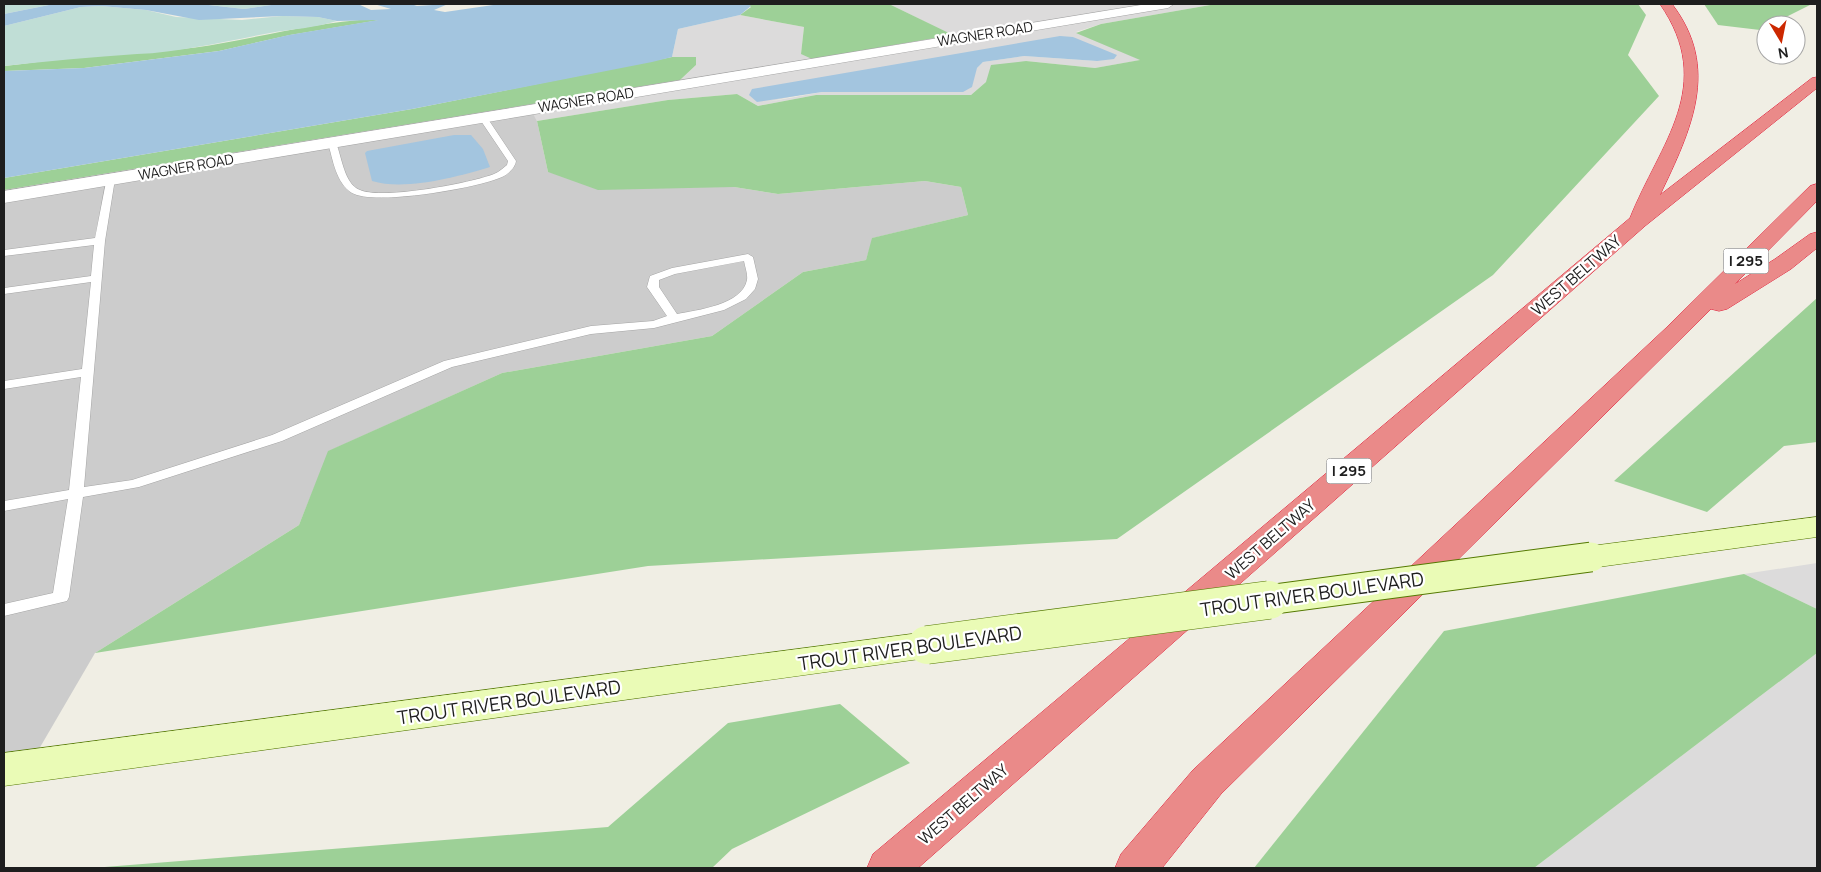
<svg xmlns="http://www.w3.org/2000/svg" width="1821" height="872" viewBox="0 0 1821 872" font-family="Manrope,sans-serif">
<rect width="100%" height="100%" fill="#f0eee4"/>
<!-- residential -->
<g fill="#dcdbdb" fill-rule="evenodd">
<path d="M889 4H1216L1101 24 1076 32 1141 60 1095 68 1026 61 986 82 971 95H816L758 106 737 94 668 100 537 121 531 112 4 201V190L680 80 696 65V57H672L678 29 740 15 804 27 801 54 952 35ZM1073 37 1097 61 1024 56 983 62 977 68 927 92H822L767 102Z"/>
<polygon points="1817,563 1817,609 1744,574"/>
<polygon points="1817,653 1817,868 1534,868"/>
</g>
<!-- religious -->
<polygon fill="#ccc" points="532,112 537,121 548,172 734,187 778,194 925,181 961,187 968,215 873,238 866,260 803,272 712,336 502,373 329,451 299,525 95,653 39,749 4,754 4,201"/>
<!-- forest -->
<g fill="#9dd097">
<polygon points="747,4 889,4 953,35 812,59 801,54 804,27 740,15 751,7"/>
<polygon points="1216,4 1638,4 1646,15 1628,55 1659,96 1493,275 1117,539 648,566 95,653 299,525 328,451 502,373 712,336 803,272 866,260 872,238 968,215 961,187 925,181 778,194 734,187 598,190 548,172 537,121 668,100 737,94 758,106 816,95 971,95 986,82 991,65 1026,61 1095,68 1140,60 1076,33 1101,24"/>
<polygon points="1704,4 1812,4 1760,30 1718,25"/>
<path d="M372 19 380 20 290 35 219 51 84 68 4 71V66C40 62 77 56 113 54 150 52 186 50 223 43 273 34 322 22 372 19Z"/>
<polygon points="672,57 696,57 696,65 680,80 4,190 4,178 412,109"/>
<polygon points="1817,298 1817,442 1784,446 1707,512 1614,481"/>
<polygon points="1744,574 1817,609 1817,653 1534,868 1254,868 1444,631"/>
<polygon points="840,704 910,763 732,849 712,868 92,868 608,827 728,723"/>
</g>
<!-- wetland -->
<g fill="#c0ded6">
<polygon points="4,4 54,4 4,14"/>
<polygon points="201,4 278,4 244,9"/>
<path d="M101 6 146 10 176 17 242 20 282 16 318 17 337 21C315 28 292 29 270 33 226 41 182 52 137 54 93 57 48 61 4 66V26L81 7Z"/>
</g>
<!-- water -->
<g fill="#a3c5df">
<polygon points="54,4 200,4 244,9 278,4 358,4 371,10 391,9 374,4 411,4 417,6 448,4 434,10 445,12 500,4 747,4 751,6 740,15 678,29 672,57 652,62 412,109 4,178 4,71 84,68 219,51 289,35 378,20 337,21 318,17 282,16 199,20 146,10 101,6 81,7 4,26 4,14"/>
<polygon points="1060,36 1073,37 1117,55 1114,59 1097,61 1024,56 983,62 977,68 972,87 963,92 822,92 757,102 749,95 752,89"/>
<path d="M454 135H471L483 149 490 167C457 177 405 191 372 181L365 153 367 151Z"/>
</g>
<g fill="none" stroke-linecap="round" stroke-linejoin="round">
<defs>
<g id="lane">
<path d="M480 116H486L516 161C515 168 508 174 502 177 478 188 374 206 352 193 336 183 333 160 328 143L332 140 336 143C342 157 344 184 360 190 382 200 471 183 494 174 499 172 503 168 507 165L508 161 479 118Z"/>
<path d="M107 177 115 179 105 241 84 487 132 480 272 435 444 361 591 326 653 321 667 316 647 287 650 276 672 268 748 254 753 257 758 279 755 289 746 299 724 310 654 328 591 334 452 367 282 441 139 487 83 497 69 597 67 601 4 616V604L53 593 68 499 4 511V501L69 490 81 377 4 389V381L82 369 91 282 4 294V288L91 276 94 245 4 256V250L95 238ZM744 261C745 267 748 274 747 280 742 305 697 310 677 314L659 287V280L675 274Z"/>
</g>
<polygon id="street" points="1147,4 1174,4 1168,8 4,203 4,191"/>
<g id="secondary">
<polygon points="1817,517 1817,537 1591,568 1580,565 1575,557 1580,549 1591,546"/>
<polygon points="927,632 939,636 944,645 939,654 927,658 4,786 4,753"/>
</g>
<g id="highway">
<path d="M1660 4H1672C1721 68 1691 130 1660 195L1812 78 1817 77V88L1645 226 918 868H867L873 854 1630 218C1660 143 1717 86 1660 4Z"/>
<polygon points="1817,184 1817,201 1735,284 1775,259 1810,234 1817,232 1817,248 1791,269 1727,309 1719,311 1711,309 1221,794 1162,868 1115,868 1121,854 1193,770 1666,328 1810,186"/>
</g>
</defs>
<!-- lane casing -->
<use href="#lane" stroke="#a5a5a5" stroke-width="1"/>
<!-- street casing -->
<use href="#street" stroke="#a5a5a5" stroke-width="1"/>
<!-- secondary casing -->
<use href="#secondary" stroke="#547901" stroke-width="1"/>
<!-- highway casing -->
<use href="#highway" stroke="#e01e3a" stroke-width="1"/>
<!-- lane -->
<use href="#lane" fill="#fff" fill-rule="evenodd"/>
<!-- street -->
<use href="#street" fill="#fff" fill-rule="evenodd"/>
<!-- secondary -->
<use href="#secondary" fill="#eafbb6" fill-rule="evenodd"/>
<!-- highway -->
<use href="#highway" fill="#ea8a89" fill-rule="evenodd"/>
<defs>
<polyline id="secondary-bridge-far1" points="1260,601 1591,557"/>
<polyline id="secondary-bridge" points="927,645 1269,600"/>
</defs>
<!-- secondary-bridge-far1 casing -->
<use href="#secondary-bridge-far1" stroke="#547901" stroke-width="31" stroke-linecap="butt"/>
<!-- secondary-bridge casing -->
<use href="#secondary-bridge" stroke="#547901" stroke-width="39" stroke-linecap="butt"/>
<!-- secondary-bridge-far1 -->
<use href="#secondary-bridge-far1" stroke="#eafbb6" stroke-width="29"/>
<!-- secondary-bridge -->
<use href="#secondary-bridge" stroke="#eafbb6" stroke-width="38"/>
</g>
<g text-anchor="middle" stroke-width="4.5" stroke-linejoin="round" paint-order="stroke">
<!-- far-street labels -->
<g font-size="14" fill="#1e1e1e" stroke="#fff">
<text transform="translate(985 34) rotate(-9)" y="5">WAGNER ROAD</text>
<text transform="translate(586 100) rotate(-9)" y="5">WAGNER ROAD</text>
<text transform="translate(186 167) rotate(-10)" y="5">WAGNER ROAD</text>
</g>
<!-- shield labels -->
<g fill="#fff" stroke="#626262" stroke-width="1">
<rect x="1723.5" y="248.5" width="45" height="25" rx="4"/>
<rect x="1326.5" y="458.5" width="45" height="25" rx="4"/>
</g>
<g font-size="15" font-weight="bold" fill="#1e1e1e">
<text x="1746" y="266">I 295</text>
<text x="1349" y="476">I 295</text>
</g>
<!-- street labels -->
<g font-size="16" fill="#1e1e1e" stroke="#fff">
<text transform="translate(1576 275) rotate(-41)" y="6">WEST BELTWAY</text>
<text transform="translate(1270 539) rotate(-41)" y="6">WEST BELTWAY</text>
<text transform="translate(963 804) rotate(-41)" y="6">WEST BELTWAY</text>
</g>
<!-- near-street labels -->
<g font-size="19" fill="#1e1e1e" stroke="#fff">
<text transform="translate(1312 594) rotate(-8)" y="7">TROUT RIVER BOULEVARD</text>
<text transform="translate(910 648) rotate(-8)" y="7">TROUT RIVER BOULEVARD</text>
<text transform="translate(509 702) rotate(-8)" y="7">TROUT RIVER BOULEVARD</text>
</g>
</g>
<!-- border -->
<rect width="1821" height="872" fill="none" stroke="#1e1e1e" stroke-width="10"/>
<!-- north arrow -->
<g transform="translate(1781 40) rotate(170)"><circle r="24" fill="#ffffff" stroke="#a5a5a5"/>
<path d="M0-4L9 19L0 12L-9 19Z" fill="#cc2800"/>
<text y="-8" font-size="14" font-weight="bold" text-anchor="middle" fill="#1e1e1e">N</text>
</g>
</svg>
